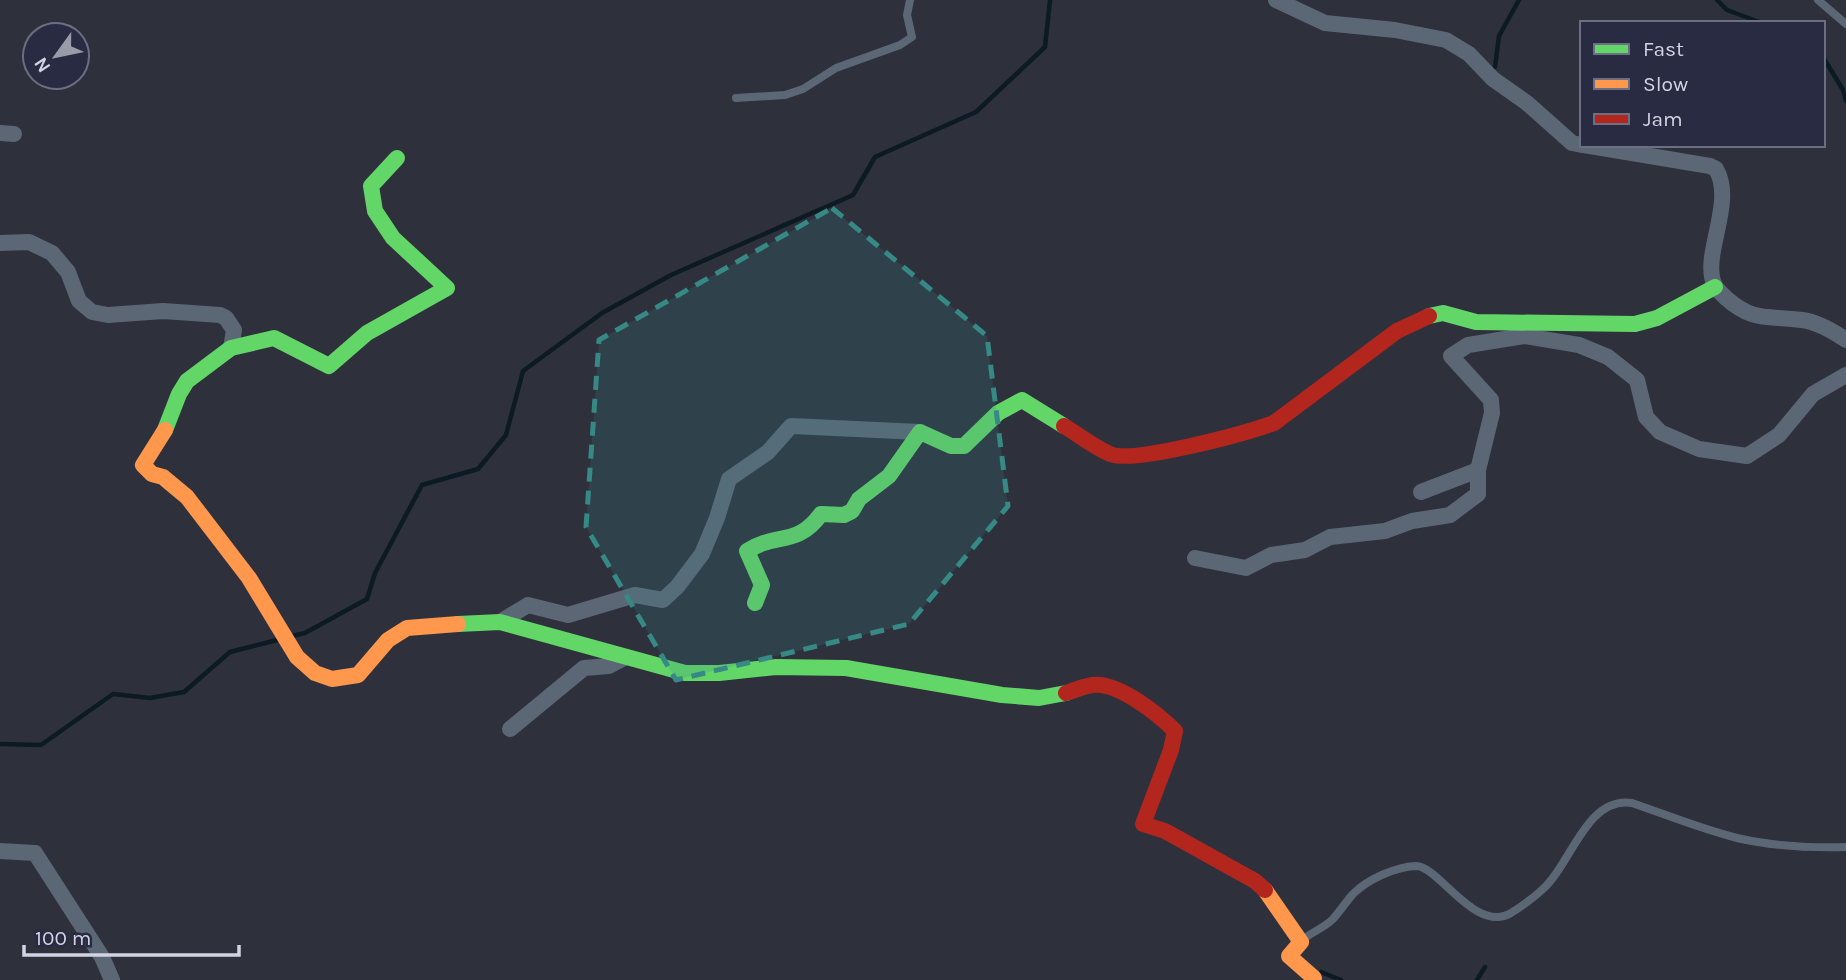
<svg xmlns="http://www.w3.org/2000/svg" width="1846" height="980" viewBox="0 0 1846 980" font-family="Karla,sans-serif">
<rect width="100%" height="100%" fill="#2e303c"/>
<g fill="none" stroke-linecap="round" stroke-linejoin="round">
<!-- stream -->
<g stroke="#0c1b23" stroke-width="4.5">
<polyline points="1717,0 1727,10 1762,23"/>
<polyline points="1823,57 1843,90 1846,101"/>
<polyline points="1495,67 1499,36 1519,0"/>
<polyline points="292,636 305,633 367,599 375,573 422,485 478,469 506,435 523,371 602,313 671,275 853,195 875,157 976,112 1045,47 1050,0"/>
<polyline points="0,744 41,745 113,694 150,698 184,692 230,652 277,640"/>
<polyline points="1321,972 1341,980"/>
<polyline points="1477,980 1485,967"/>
</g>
<!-- lane -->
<g stroke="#5c6776" stroke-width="8">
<polyline points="1818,0 1846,24"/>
<polyline points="736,98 785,95 803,89 836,68 900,45 912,37 907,15 910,0"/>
<path d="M1302 940C1312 932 1324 928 1333 919 1340 911 1346 902 1353 894 1368 879 1395 867 1416 866 1439 866 1475 934 1511 913 1522 906 1536 896 1545 887 1571 863 1587 796 1632 803 1667 815 1701 829 1737 838 1772 846 1809 848 1846 847"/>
</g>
<!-- street -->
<g stroke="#5c6776" stroke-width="16">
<polyline points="1276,0 1325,23 1395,30 1446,40 1469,54 1493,79 1527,103 1572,143 1582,145"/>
<polyline points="0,133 14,134"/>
<path d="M1584 145 1710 166 1716 169C1736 203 1700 257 1715 286 1717 290 1723 295 1726 298 1754 323 1768 315 1802 320 1817 322 1833 331 1846 340"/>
<polyline points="0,243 29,242 52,253 68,272 79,301 92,312 108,315 163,311 220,315 226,318 234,330 231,348"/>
<polyline points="1421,492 1478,470"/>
<polyline points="1195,558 1246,568 1271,555 1305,550 1330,537 1385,531 1412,521 1450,515 1478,494 1478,470 1492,413 1491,400 1451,356 1468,345 1524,336 1579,345 1608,357 1637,380 1646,417 1660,432 1699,449 1747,456 1779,435 1813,394 1846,375"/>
<polyline points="500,622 528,605 568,615 635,595 663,600 677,587 702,554 717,518 729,479 768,452 791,426 920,432"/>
<polyline points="510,729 584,668 609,666 626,657"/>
<polyline points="0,851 35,853 102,957 112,980"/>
</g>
<!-- fast -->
<g stroke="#63d668" stroke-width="16">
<polyline points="1429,316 1443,313 1476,322 1635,324 1657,318 1715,287"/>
<polyline points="165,430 179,394 187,381 231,348 274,338 329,366 367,333 447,288 393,238 375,211 371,186 397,158"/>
<path d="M755 603 762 585 747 551C777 532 797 547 821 514L844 515 852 511 859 499 889 476 920 432 951 446H964L998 413 1022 400 1064 426"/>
<polyline points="458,624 500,622 685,673 719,673 776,667 846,668 1002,695 1039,698 1066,693"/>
</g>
<!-- slow -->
<g stroke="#ff974d" stroke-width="16">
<polyline points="165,430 143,465 152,474 163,477 187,497 249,578 297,657 315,673 332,679 358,675 388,640 407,628 458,624"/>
<polyline points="1265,890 1301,942 1289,956 1314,978"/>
</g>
<!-- jam -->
<g stroke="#b3261e" stroke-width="16">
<path d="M1064 426C1079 435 1094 447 1110 454 1134 464 1246 433 1274 423L1397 331 1429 316"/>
<path d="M1066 693C1075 690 1084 686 1093 685 1118 682 1158 714 1175 731L1171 750 1143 824 1165 831 1255 881 1265 890"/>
</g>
</g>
<!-- marked area -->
<path fill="#368985" fill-opacity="0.2" stroke="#368985" stroke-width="5" stroke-dasharray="14 9" stroke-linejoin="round" d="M832 208 987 336 1008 506 909 624 676 680 586 527 599 340Z"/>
<!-- legend -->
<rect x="1580" y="21" width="245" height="126" fill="#282b42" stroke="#6c6f82" stroke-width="2"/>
<rect x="1594" y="44" width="35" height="10" fill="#63d668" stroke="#6c6f82" stroke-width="2"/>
<text x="1643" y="56" font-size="21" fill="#d2d4e3">Fast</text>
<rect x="1594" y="79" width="35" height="10" fill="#ff974d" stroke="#6c6f82" stroke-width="2"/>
<text x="1643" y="91" font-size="21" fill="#d2d4e3">Slow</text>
<rect x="1594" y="114" width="35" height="10" fill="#b3261e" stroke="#6c6f82" stroke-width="2"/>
<text x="1643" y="126" font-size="21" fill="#d2d4e3">Jam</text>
<!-- north arrow -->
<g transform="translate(56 56) rotate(237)"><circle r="33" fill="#282b42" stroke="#6c6f82" stroke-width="2"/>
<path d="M0-5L12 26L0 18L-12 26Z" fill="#999ba9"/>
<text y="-10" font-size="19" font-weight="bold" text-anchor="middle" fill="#d2d4e3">N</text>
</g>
<!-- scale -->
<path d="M24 945v10h215v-10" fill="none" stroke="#d2d4e3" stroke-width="3.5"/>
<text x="35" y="945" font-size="21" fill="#d2d4e3" stroke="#282b42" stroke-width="5" paint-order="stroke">100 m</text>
</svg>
